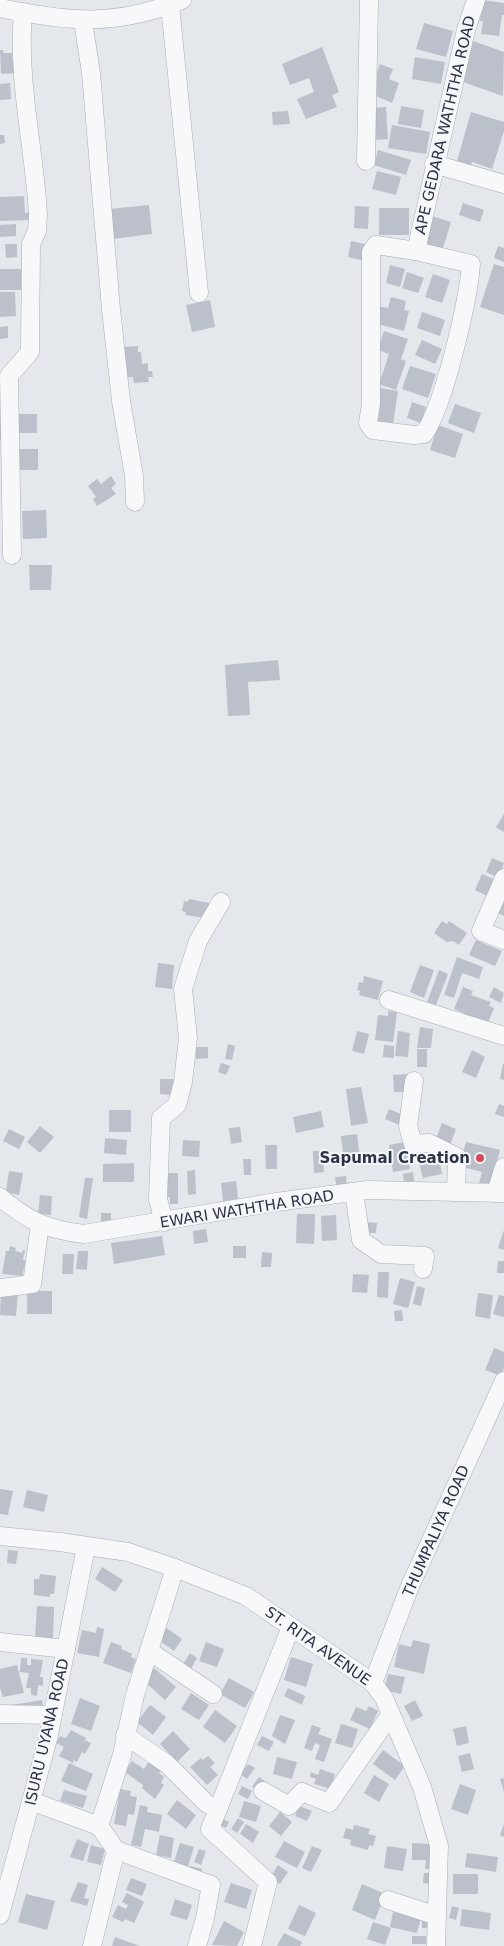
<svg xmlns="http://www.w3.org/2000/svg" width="504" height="1946" viewBox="0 0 504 1946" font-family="'DejaVu Sans',sans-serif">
<rect width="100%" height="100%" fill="#e4e7ec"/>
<!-- building -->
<g fill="#bbc0ca">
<polygon points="481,0 504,3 504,15 502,15 499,36 481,34 483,21 480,21 481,13 479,12"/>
<polygon points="424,23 453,31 446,57 416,49"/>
<polygon points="473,41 504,52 503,96 460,81"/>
<polygon points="322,47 339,92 332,95 337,107 306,119 297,99 314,92 309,78 290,85 282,64"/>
<polygon points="0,50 3,50 3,53 12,53 13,63 17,63 17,73 1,74"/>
<polygon points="415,57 445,62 441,84 412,79"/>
<polygon points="380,64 393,69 389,79 399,83 392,103 369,93"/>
<polygon points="10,83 11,99 0,100 0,84"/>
<polygon points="401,106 424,110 421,128 398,124"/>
<polygon points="386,107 388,139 375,140 373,108"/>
<polygon points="288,111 290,124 273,125 272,112"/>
<polygon points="471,112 504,122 504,131 492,169 472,162 471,165 457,161"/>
<polygon points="392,125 430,132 426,154 388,148"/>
<polygon points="0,135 4,135 5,143 0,144"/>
<polygon points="378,150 411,160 406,175 374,165"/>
<polygon points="377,171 401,177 396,195 372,189"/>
<polygon points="24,196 25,213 32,212 32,220 0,221 0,197"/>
<polygon points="463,203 484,210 480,222 459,215"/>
<polygon points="149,205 152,234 112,239 109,209"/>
<polygon points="355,206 369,207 368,229 354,228"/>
<rect x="379" y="208" width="30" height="27"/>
<polygon points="428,215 451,222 442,251 421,244"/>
<polygon points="16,224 16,236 0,237 0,225"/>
<polygon points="351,241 369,245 365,261 348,257"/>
<polygon points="5,244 17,244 17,257 6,258"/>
<polygon points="498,246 504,248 504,262 494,258"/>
<polygon points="494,264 504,267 504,315 480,307"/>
<polygon points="390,265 405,269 400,287 386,283"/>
<rect x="0" y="269" width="21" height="21"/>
<polygon points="407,272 424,278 418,293 402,288"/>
<polygon points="433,274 450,280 442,303 425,297"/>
<polygon points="0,292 15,292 16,316 0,317"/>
<polygon points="391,297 406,301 404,310 409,311 404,331 378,324 377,306 388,308"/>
<polygon points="210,300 215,327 192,332 186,305"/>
<polygon points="422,312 445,320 440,336 417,328"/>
<polygon points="8,326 8,338 0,339 0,327"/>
<polygon points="384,331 408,339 401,359 406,361 396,390 379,384 389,354 378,350"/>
<polygon points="422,340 442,349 435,364 415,355"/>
<polygon points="138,346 138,352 141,352 142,364 148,363 148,371 152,371 153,377 148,377 149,382 134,383 133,377 121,378 120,353 125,353 125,347"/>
<polygon points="410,366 436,374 428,398 402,389"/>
<polygon points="380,388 398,391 393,424 374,421"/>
<polygon points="412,402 426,407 421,423 407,418"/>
<polygon points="455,404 481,413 474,433 448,423"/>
<polygon points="0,405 7,438 0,440"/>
<rect x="16" y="414" width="21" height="19"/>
<polygon points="438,425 463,434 455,458 430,450"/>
<rect x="19" y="449" width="19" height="21"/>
<polygon points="111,476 116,484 111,488 116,494 97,506 93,499 96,497 88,486 97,479 101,484"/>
<polygon points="46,510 47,538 23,539 22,511"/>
<polygon points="29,565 52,565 51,590 30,590"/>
<polygon points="278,660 280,680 248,682 250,715 228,716 225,665"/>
<polygon points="504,814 504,832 496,827"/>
<polygon points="492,858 504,863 499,878 486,872"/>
<polygon points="482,874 498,881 491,898 475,890"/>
<polygon points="189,899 209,903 206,918 185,915 186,912 182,911 184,901 188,902"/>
<polygon points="502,903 504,904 504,916 498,913"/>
<polygon points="442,921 447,924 449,921 467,933 459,945 453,941 447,942 434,933"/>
<polygon points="476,940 502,951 495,966 469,955"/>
<polygon points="457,957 483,967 479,979 462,973 454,998 444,995"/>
<polygon points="158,963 174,965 172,989 155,987"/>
<polygon points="420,965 434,970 424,998 410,992"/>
<polygon points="439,970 448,974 436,1005 427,1002"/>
<polygon points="364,976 383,981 378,1000 359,995 360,991 357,990 359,982 363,983"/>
<polygon points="463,987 473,991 471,995 491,1002 489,1006 494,1008 486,1028 462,1018 464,1013 454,1009"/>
<polygon points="494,987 504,993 501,1003 489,997"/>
<polygon points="388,1011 397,1012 393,1042 375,1040 378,1015 388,1016"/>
<polygon points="420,1027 433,1029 431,1048 417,1048"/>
<polygon points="357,1031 369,1034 364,1054 352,1051"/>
<polygon points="398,1031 410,1033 408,1057 395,1056"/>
<polygon points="228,1044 235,1046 232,1060 225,1059"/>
<polygon points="384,1045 394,1046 394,1058 383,1057"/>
<polygon points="196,1047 208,1047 208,1058 196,1059"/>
<rect x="417" y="1049" width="10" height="18"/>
<polygon points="472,1050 485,1057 476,1078 462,1072"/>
<polygon points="221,1063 230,1066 226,1075 218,1072"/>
<polygon points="503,1064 504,1064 504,1080 500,1079"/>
<polygon points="409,1074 410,1092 394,1092 393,1075"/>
<polygon points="160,1079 175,1079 175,1095 160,1094"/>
<polygon points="361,1087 368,1123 351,1126 346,1089"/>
<polygon points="499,1104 504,1106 504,1117 495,1114"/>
<polygon points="389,1109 406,1116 402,1126 385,1119"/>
<rect x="109" y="1110" width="22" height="22"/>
<polygon points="321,1111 324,1127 296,1133 293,1117"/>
<polygon points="442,1123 456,1129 448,1150 434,1144"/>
<polygon points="40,1126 54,1137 40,1153 27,1142"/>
<polygon points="240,1127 242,1142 231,1144 229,1128"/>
<polygon points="9,1129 25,1137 19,1149 3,1141"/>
<polygon points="357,1134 360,1159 344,1161 341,1136"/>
<polygon points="105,1138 127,1140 126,1155 104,1153"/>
<polygon points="183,1140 200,1141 199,1157 182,1156"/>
<polygon points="405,1142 410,1169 393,1172 389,1145"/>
<polygon points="466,1142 500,1150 490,1186 479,1183 482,1172 459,1166"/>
<polygon points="265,1145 277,1145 277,1169 266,1169"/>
<polygon points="313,1151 323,1151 324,1172 314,1173"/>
<polygon points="439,1157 442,1174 423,1178 419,1162"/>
<polygon points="243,1159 251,1159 251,1175 244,1175"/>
<polygon points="134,1163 134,1182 103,1182 103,1164"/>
<polygon points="195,1170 196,1194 188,1195 187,1171"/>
<polygon points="9,1171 23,1173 19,1195 6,1192"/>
<polygon points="413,1172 414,1181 404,1182 403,1174"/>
<polygon points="162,1173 178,1173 178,1204 170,1204 170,1197 162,1196"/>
<polygon points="346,1176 347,1188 337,1189 335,1177"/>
<polygon points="85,1178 93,1178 87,1219 79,1217"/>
<polygon points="236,1181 238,1199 223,1201 221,1183"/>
<polygon points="40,1195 52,1196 51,1215 38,1214"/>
<rect x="101" y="1213" width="10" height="12"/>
<polygon points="297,1214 315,1214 314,1244 296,1243"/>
<polygon points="336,1215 337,1240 322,1241 321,1216"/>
<polygon points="365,1222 377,1223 376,1233 365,1233"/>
<polygon points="206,1229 208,1242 194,1244 193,1231"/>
<polygon points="504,1230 504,1250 498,1248"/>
<polygon points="162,1236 165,1255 114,1264 111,1243"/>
<polygon points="10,1246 16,1248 15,1251 22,1253 23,1250 25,1250 23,1260 26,1261 22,1276 2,1274 6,1251 9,1251"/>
<rect x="233" y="1246" width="13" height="12"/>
<polygon points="78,1251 88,1251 87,1270 76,1269"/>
<polygon points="262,1252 272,1253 271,1267 261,1267"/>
<polygon points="63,1254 74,1254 73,1274 62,1274"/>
<polygon points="498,1261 504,1261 504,1273 497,1273"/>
<polygon points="378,1272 389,1272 388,1298 377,1297"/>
<polygon points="353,1274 369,1275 367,1293 352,1292"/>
<polygon points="400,1278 415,1282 408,1308 393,1304"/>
<polygon points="417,1286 425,1288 421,1306 413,1304"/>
<rect x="27" y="1291" width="25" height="23"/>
<polygon points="1,1292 18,1293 16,1316 0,1315"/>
<polygon points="478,1293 493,1295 490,1319 475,1316"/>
<polygon points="499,1295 504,1296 504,1317 493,1314"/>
<polygon points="402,1310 403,1321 395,1321 394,1311"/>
<polygon points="494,1348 504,1352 504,1368 501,1376 485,1370"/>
<polygon points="0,1489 13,1491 8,1515 0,1514"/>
<polygon points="27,1490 48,1495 44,1512 23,1507"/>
<polygon points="8,1550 18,1551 16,1564 7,1563"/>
<polygon points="102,1567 123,1580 115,1592 95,1579"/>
<polygon points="40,1574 56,1576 54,1594 50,1594 50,1597 34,1595 34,1579 39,1579"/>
<polygon points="37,1606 54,1607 53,1639 35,1639"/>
<polygon points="97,1627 104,1629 99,1657 77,1653 82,1630 96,1633"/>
<polygon points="165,1627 182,1639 174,1651 156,1638"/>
<polygon points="413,1640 430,1644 424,1674 394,1667 399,1644 411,1647"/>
<polygon points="111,1642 122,1646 121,1649 132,1654 131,1657 136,1659 131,1673 103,1663"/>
<polygon points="206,1642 224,1649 217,1667 199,1661"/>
<polygon points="190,1653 197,1658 191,1669 183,1664"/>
<polygon points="291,1657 313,1664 306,1687 284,1680"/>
<polygon points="21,1658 27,1658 27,1665 31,1665 31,1659 43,1660 40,1677 43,1677 43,1686 38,1685 37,1696 31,1695 31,1688 26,1688 29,1673 20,1672"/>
<polygon points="17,1665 24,1693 3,1697 0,1688 0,1669"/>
<polygon points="154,1668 176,1687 165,1700 144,1681"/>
<polygon points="388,1674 405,1677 401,1694 384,1690"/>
<polygon points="229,1678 254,1692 245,1708 220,1694"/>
<polygon points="288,1688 305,1696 302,1705 284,1696"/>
<polygon points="191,1693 209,1705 199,1720 181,1709"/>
<polygon points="80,1698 100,1706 91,1731 71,1724"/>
<polygon points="42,1700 44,1711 0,1707"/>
<polygon points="415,1700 423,1716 412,1721 404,1706"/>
<polygon points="150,1705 166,1717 153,1735 137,1722"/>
<polygon points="369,1706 378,1711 370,1729 350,1720 356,1707 366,1711"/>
<polygon points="215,1710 237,1726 225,1743 203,1727"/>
<polygon points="280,1715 295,1720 285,1744 272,1736"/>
<polygon points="341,1724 358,1729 352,1748 335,1743"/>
<polygon points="312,1725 321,1728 318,1734 332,1739 324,1762 315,1759 320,1745 315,1743 312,1751 304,1748"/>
<polygon points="466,1726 469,1743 457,1746 453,1729"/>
<polygon points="71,1730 86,1738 85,1740 91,1743 85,1754 82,1752 77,1762 74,1760 73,1763 59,1756 64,1747 56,1743 60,1736 66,1738"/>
<polygon points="173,1731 190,1749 177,1762 160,1744"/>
<polygon points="262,1736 274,1742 269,1751 257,1745"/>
<polygon points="383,1750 405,1766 395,1780 373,1764"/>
<polygon points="470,1753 474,1769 462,1772 458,1756"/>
<polygon points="208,1756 215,1763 210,1767 218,1775 207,1785 190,1767 201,1758 203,1760"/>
<polygon points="277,1757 297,1762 292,1779 273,1774"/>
<polygon points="150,1760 162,1769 159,1773 164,1777 161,1783 164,1785 155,1799 142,1788 143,1785 125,1772 132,1761 144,1769"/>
<polygon points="69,1763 93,1774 86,1791 61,1781"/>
<polygon points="248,1764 255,1768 247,1779 240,1774"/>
<polygon points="320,1769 335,1774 331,1789 314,1784 316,1779 310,1777 311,1772 318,1775"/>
<polygon points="374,1775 389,1784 379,1802 364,1793"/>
<polygon points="259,1777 265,1781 258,1791 252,1787"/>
<polygon points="504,1778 504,1792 500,1779"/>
<polygon points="460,1784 476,1790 468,1815 451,1809"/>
<polygon points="242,1786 252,1791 248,1799 238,1794"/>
<polygon points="120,1789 131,1791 130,1796 137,1797 134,1815 128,1814 126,1826 114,1824"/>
<polygon points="64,1790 87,1796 83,1808 60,1801"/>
<polygon points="177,1800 196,1815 186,1829 167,1814"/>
<polygon points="244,1801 261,1806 256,1822 239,1817"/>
<polygon points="140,1805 148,1807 147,1812 162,1815 159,1832 145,1829 141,1847 131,1845"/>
<polygon points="299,1806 312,1811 307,1821 295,1816"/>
<polygon points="280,1812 292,1822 281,1836 269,1826"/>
<polygon points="238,1818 244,1822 237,1833 231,1829"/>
<polygon points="223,1819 229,1822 226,1828 220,1825"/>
<polygon points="246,1824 259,1832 253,1843 240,1834"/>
<polygon points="504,1824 504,1837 500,1835"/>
<polygon points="354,1825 370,1829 368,1834 376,1836 373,1846 369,1845 368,1850 350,1845 351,1840 343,1838 346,1828 353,1830"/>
<polygon points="160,1835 174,1838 171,1858 156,1855"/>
<polygon points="77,1839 89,1844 83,1861 70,1857"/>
<polygon points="284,1841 305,1852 297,1868 275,1857"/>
<polygon points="180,1843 194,1847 188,1866 174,1862"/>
<polygon points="412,1843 430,1844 435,1869 425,1869 426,1860 412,1860"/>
<polygon points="91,1845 105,1849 101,1865 87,1862"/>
<polygon points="312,1846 322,1850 311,1872 302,1868"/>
<polygon points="387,1846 407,1849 403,1871 384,1868"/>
<polygon points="199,1849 206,1851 201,1865 194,1862"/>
<polygon points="467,1853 498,1857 496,1872 465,1867"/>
<polygon points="278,1865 288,1872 280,1884 270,1878"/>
<polygon points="190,1866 202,1869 201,1876 188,1873"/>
<polygon points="424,1873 433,1873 432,1884 423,1883"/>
<rect x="453" y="1874" width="25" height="20"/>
<polygon points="131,1878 147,1884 142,1896 126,1890"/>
<polygon points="78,1882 88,1885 84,1898 89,1899 87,1906 70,1901"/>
<polygon points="231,1883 252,1890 246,1909 224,1902"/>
<polygon points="362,1884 385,1894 375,1920 352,1910"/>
<polygon points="127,1893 144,1902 134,1923 125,1919 123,1922 112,1917 118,1905 126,1909 128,1905 122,1902"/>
<polygon points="26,1894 55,1901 47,1930 18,1922"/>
<polygon points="175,1899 192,1905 187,1920 170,1915"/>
<polygon points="299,1905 316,1913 305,1936 288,1929"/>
<polygon points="452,1906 459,1908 456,1920 449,1918"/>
<polygon points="462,1909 491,1913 489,1930 460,1926"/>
<polygon points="393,1912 421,1917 417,1933 390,1927"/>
<polygon points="422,1918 429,1918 428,1928 422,1928"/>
<polygon points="224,1921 244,1932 237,1946 212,1945"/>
<polygon points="373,1922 391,1928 385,1945 367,1939"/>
<polygon points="284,1933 302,1942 300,1946 277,1946"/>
<rect x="412" y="1936" width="14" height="8"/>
<polygon points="115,1937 140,1946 112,1946"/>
</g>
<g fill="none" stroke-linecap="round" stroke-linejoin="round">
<defs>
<g id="minor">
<polyline points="170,5 199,293"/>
<path d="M0 8C69 22 116 27 182 0"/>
<polyline points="83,21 91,73 111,309 121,401 134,476 135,502"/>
<polyline points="366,161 369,0"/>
<polyline points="434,164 504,184"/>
<path d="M376 245 416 251 471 264C468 302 444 405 424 434L414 435 373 430 368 423 371 404V252Z"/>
<polyline points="416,251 466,30 476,0"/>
<path d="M12 555 9 376 30 352 31 244 37 231 38 214C34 146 17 80 23 12"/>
<polyline points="504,878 481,931 504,940"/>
<polyline points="389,1000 504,1036"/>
<polyline points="414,1081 408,1126 413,1144 429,1143 457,1157 456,1192"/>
<polyline points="354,1192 361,1240 381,1254 425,1256 423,1269"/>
<polyline points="496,1193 504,1167"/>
<path d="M0 1197C28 1221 48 1230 84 1234L276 1202 368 1190 504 1193"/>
<polyline points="164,1222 158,1199 161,1118 177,1105 183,1082 188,1038 183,989 198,941 221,902"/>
<polyline points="0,1288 32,1284 40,1224"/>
<polyline points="0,1536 60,1542 128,1552 175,1568 246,1596 373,1683 384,1698 422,1787 439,1846 436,1946"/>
<polyline points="0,1642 66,1649"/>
<polyline points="149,1651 213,1694"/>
<polyline points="373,1683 410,1586 504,1381"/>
<polyline points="0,1714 53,1715"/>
<polyline points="125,1735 167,1764 207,1804"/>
<polyline points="263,1791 289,1806 302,1792 329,1803 391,1714"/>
<polyline points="31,1801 99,1826"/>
<polyline points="116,1850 211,1885 205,1918 197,1946"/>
<polyline points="388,1900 437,1916"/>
<polyline points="0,1915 48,1739 86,1547"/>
<polyline points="92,1946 116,1850 99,1826 122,1755 135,1695 175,1568"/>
<polyline points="252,1946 268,1882 210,1829 291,1627"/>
</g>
</defs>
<!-- minor casing -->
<use href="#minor" stroke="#a9aeb7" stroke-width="19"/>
<!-- minor -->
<use href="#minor" stroke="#f7f8fa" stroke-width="18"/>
</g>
<!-- markers -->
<circle fill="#d1495b" stroke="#f4f6f9" stroke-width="2" cx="480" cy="1158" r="5"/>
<g text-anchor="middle" stroke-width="4" stroke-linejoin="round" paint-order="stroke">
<!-- street labels -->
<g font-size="15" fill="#2b3445" stroke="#f4f6f9">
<text transform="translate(445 125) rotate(-77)" y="5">APE GEDARA WATHTHA ROAD</text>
<text transform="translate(247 1209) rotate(-9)" y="5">EWARI WATHTHA ROAD</text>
<text transform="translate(436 1531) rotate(-66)" y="5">THUMPALIYA ROAD</text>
<text transform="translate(318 1646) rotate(35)" y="5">ST. RITA AVENUE</text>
<text transform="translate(47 1732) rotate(-77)" y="5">ISURU UYANA ROAD</text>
</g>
<!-- poi labels -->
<g font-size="15" font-weight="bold" fill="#2b3445" stroke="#f4f6f9" text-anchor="end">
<text x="470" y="1163">Sapumal Creation</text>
</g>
</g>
</svg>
